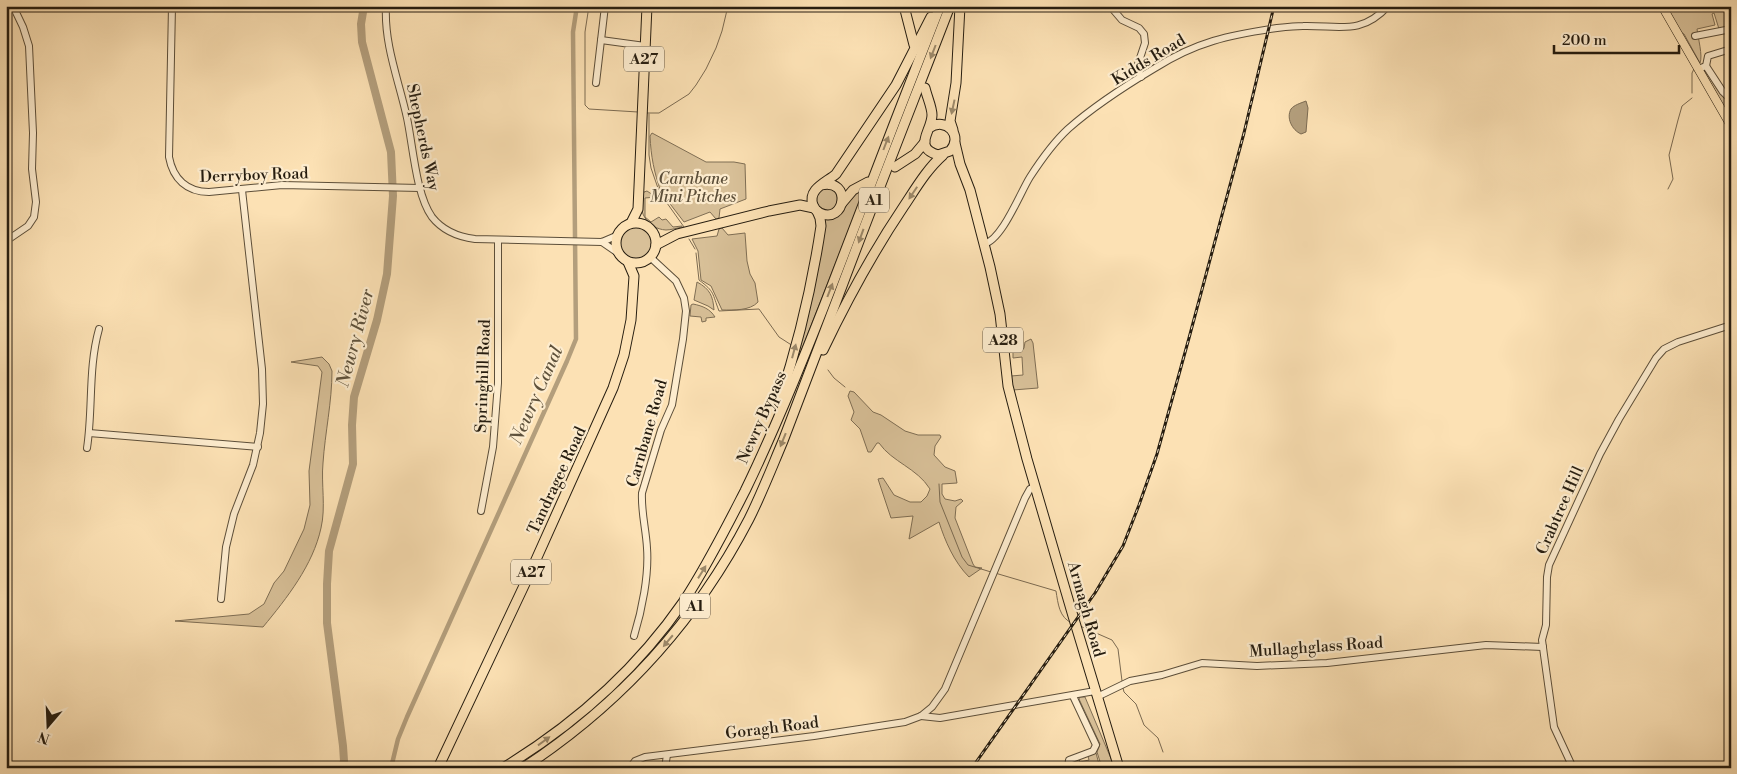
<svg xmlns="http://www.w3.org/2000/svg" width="1737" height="774" viewBox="0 0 1737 774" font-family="'Libre Bodoni',serif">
<rect width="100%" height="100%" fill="#fce1b4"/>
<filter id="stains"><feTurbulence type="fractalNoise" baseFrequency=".004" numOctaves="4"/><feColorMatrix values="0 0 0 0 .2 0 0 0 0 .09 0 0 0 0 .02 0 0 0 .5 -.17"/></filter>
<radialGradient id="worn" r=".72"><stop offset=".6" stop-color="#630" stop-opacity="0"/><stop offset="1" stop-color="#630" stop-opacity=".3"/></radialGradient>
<!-- green -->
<g fill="#d8c098" stroke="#7f6e54">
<path d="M1665 6H1731V27L1719 29 1714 13 1712 14 1715 25 1697 29C1698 38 1703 56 1700 63L1684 34 1680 32Z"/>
<polygon points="1703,69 1706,70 1731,103 1731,120"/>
<path d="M652 133 706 162H734L745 164 746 199 720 209 719 218 716 219 710 212 684 222 664 196 660 195 661 192C654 172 651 157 650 136Z"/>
<path d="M823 186 835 190C839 199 838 204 831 211L819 210 814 194Z"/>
<path d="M865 188 787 387 825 219C842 218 841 213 849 201 852 196 860 192 865 188Z"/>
<path d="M647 191 656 197 645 198V217L651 222 659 217 662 220 666 219 673 227 682 226V227C677 228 671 230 666 230 647 229 635 209 644 192Z"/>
<circle cx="636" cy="243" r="16"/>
<path d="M722 228 728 235 745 233 747 261 750 274 755 283 758 302C750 311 733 310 722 310L711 286 701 280 698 251 692 239 717 236 719 229Z"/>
<path d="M697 282C710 289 713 296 714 310L708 306 694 300Z"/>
<path d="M693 304C703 306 710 309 715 317L706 318V321L702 322 701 317 690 316 691 305Z"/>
<polygon points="1031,339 1033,343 1038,388 1013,390 1011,376 1023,375 1022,357 1013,358 1013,352 1021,352 1024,348 1025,342"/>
<path d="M322 357 329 364 332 371C332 402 325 433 323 463 321 484 326 507 321 528 313 565 287 598 263 627L175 621 249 614 264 604 274 583 284 571 304 529 310 505 309 471 322 372 318 366 291 362Z"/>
<path d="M850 391 854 392 873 412 881 415 905 431 918 435H940L941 437 935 446 934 455 945 467 955 471 957 483 942 484V494L945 499 955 501 961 499 963 501 956 507 955 518 973 564 975 567 982 568 969 577C954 562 945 541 939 522L909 539 913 516 891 518 878 479 883 478 894 495 910 502H921L927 496 930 489C917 468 892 462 879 443H877L871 452H868L860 429 851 420 854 412 848 396Z"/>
<polygon points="1080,697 1085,697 1115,768 1102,768 1097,752 1100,744 1079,699"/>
<polygon points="1096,753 1100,768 1071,768 1072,762 1079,759 1080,762 1089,760 1088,756"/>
</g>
<!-- water -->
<path fill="#b39e7c" stroke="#7b6a51" d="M1306 101 1308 108 1306 132 1301 134C1292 130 1286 118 1291 109 1294 105 1301 103 1306 101Z"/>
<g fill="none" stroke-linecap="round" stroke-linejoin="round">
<!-- stream -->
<g stroke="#7b6a51" stroke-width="1">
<polyline points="589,6 585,32 585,105 589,109 638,112"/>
<polyline points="1692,93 1692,73 1694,69"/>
<polyline points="647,113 659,113 689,94 696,85 706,69 716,48 722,31 728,6"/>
<polyline points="649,114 649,155 651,168 660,194"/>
<polyline points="1668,189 1673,179 1669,155 1678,120 1682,106 1692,98"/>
<polyline points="662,196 684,227"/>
<polyline points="689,239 695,249"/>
<path d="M696 253 699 280C715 292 712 293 719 311L759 309 779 337 793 346"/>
<polyline points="828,370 834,378 845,387"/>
<polyline points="939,484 940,502 962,557 968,565 991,572"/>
<path d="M995 573 1056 591C1058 603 1059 618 1072 623"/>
<polyline points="1080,626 1112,640 1118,649 1122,681"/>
<polyline points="1123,688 1124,692 1136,704 1144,725 1158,738 1163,752"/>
</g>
<!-- canal -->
<polyline stroke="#b39e7c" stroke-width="4.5" points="391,768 398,739 407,717 567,361 576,339 573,32 577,6"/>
<!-- river -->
<polyline stroke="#b39e7c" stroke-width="8" points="342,768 344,761 343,746 327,623 327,584 329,551 353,464 352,425 354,397 377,320 387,274 393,196 391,152 362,42 361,24 364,6"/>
<defs>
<g id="minor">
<path d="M172 6 169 157C173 179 187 192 209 192L282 185 420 188"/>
<path d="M386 6C384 45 399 81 407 118 413 146 416 195 432 217 443 231 459 237 475 239L602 242 616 236"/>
<polyline points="1110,6 1122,20 1139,28 1144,34 1145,43 1137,67 1141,77"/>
<polyline points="1695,36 1731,29"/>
<polyline points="601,40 645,46"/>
<polyline points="1706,66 1708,56 1731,49"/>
<polyline points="1698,69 1706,66 1723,92 1731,100"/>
<polyline points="596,83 605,6"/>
<polyline points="6,241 28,226 34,217 36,202 32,169 33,133 29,46 23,27 13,6"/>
<polyline points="602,242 618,253"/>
<path d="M984 244C1002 240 1020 193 1030 177 1041 160 1054 142 1068 129 1094 106 1125 86 1155 68 1196 42 1229 35 1277 28 1286 27 1295 26 1303 26 1338 25 1361 36 1388 6"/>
<polyline points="89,433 258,447"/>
<path d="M87 448C93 409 88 368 99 329"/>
<polyline points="481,511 493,447 498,383 498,240"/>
<polyline points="221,599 226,547 234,514 253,465 260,433 263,404 262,369 242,190"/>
<path d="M634 636C642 610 649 575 647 548 646 529 641 512 642 493L661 430 672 405 683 339 686 311 684 298 676 281 650 257"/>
<polyline points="1097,697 1130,681 1162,675 1202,663 1257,666 1327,663 1486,645 1543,647"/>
<polyline points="921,716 940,718 1095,691"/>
<polyline points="630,768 635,761 645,757 814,736 905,722 921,716 932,707 945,689 1025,498 1030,489 1035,486"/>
<polyline points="665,768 667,755"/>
<polyline points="1068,768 1069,760 1093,751 1096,745 1073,696"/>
<polyline points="1573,768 1554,727 1544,655 1542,640 1546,625 1547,577 1549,565 1600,454 1619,419 1656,358 1664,349 1678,342 1731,325"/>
</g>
<polyline id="major" points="1662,6 1731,126"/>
<g id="highway">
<polyline points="904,6 914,45"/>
<path d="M925 88C927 97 932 107 932 115 932 131 912 147 938 155L950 151C964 136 946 116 929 128"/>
<polyline points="953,130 950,121 956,83 960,6"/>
<polyline points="955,143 960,164 970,190 990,267 1000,314 1008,386 1027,459 1073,616 1119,768"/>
<polyline points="895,167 915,154 925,142"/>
<path d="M821 185C853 178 845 225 820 213 816 211 814 208 813 205 807 189 827 182 836 174L896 85 931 17"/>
<polyline points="842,203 853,190 868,182"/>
<circle cx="636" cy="243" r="20"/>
<polyline points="631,223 638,209 647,6"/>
<polyline points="656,245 677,234 769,211 800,205 814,208"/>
<path d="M823 350C847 300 873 252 904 206 916 188 927 169 943 155"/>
<path d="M779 402C798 345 812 286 821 226L820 218 817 211"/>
<polyline points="438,768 530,573 613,388 624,355 631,320 634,276 628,262"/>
<path d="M503 768C574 725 637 669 684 601 707 566 726 528 745 491 778 423 806 353 833 283 868 191 904 98 940 6"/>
<path d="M523 768C619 705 696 621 749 519 762 493 772 467 783 441 802 392 820 343 839 294 875 198 913 102 950 6"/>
</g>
</defs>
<!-- minor casing -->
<use href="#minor" stroke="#5c4e39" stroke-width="8"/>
<!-- major casing -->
<use href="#major" stroke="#261d10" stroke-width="9"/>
<!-- highway casing -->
<use href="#highway" stroke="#261d10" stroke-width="11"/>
<!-- minor -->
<use href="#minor" stroke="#fdecce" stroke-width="6"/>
<!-- major -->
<use href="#major" stroke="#fce1b4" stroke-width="8"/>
<!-- highway -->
<use href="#highway" stroke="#fce1b4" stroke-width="9"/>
<defs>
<polyline id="rail" points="972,768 1095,593 1123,546 1139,505 1157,454 1189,338 1244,133 1274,6"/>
</defs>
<!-- rail casing -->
<use href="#rail" stroke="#261d10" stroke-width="3"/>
<!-- rail -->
<use href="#rail" stroke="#fdecce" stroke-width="1" stroke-dasharray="4" stroke-linecap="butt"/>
</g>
<!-- one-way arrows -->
<defs><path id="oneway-solid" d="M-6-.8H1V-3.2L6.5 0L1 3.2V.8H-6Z" transform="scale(1.25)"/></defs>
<g fill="#9c896a">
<use href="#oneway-solid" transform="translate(933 52) rotate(111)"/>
<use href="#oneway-solid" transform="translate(953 107) rotate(102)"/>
<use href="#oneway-solid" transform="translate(886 143) rotate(-69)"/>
<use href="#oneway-solid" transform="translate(913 193) rotate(124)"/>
<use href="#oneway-solid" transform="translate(861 236) rotate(110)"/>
<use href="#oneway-solid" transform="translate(830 290) rotate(-69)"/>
<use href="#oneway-solid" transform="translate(794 351) rotate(-75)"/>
<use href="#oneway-solid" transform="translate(783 440) rotate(112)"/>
<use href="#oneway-solid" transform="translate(702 572) rotate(-58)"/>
<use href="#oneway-solid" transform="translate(668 641) rotate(130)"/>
<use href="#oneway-solid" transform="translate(544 741) rotate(-36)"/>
</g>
<g text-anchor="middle" stroke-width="4.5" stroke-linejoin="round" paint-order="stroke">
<!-- shield labels -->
<g fill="#fdecce" stroke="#665b49" stroke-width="1">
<rect x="624" y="46.5" width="40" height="25" rx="4"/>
<rect x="859" y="187.5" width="30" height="25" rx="4"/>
<rect x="983" y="327.5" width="40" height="25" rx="4"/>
<rect x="511" y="559.5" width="40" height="25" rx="4"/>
<rect x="680" y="593.5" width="30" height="25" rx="4"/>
</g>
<g font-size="15" font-weight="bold" fill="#261d10">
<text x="644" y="64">A27</text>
<text x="874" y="205">A1</text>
<text x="1003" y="345">A28</text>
<text x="531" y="577">A27</text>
<text x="695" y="611">A1</text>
</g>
<!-- street labels -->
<g font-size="16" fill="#261d10" stroke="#fdecce">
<text transform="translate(1148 59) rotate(-31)" y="6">Kidds Road</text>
<text transform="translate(424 137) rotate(78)" y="6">Shepherds Way</text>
<text transform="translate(254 174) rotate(-2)" y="6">Derryboy Road</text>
<text transform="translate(482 376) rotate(-88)" y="6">Springhill Road</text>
<text transform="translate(761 417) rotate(-66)" y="6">Newry Bypass</text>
<text transform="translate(646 433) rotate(-74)" y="6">Carnbane Road</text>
<text transform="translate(556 480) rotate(-65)" y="6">Tandragee Road</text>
<text transform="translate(1559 510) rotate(-66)" y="6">Crabtree Hill</text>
<text transform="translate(1087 609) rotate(74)" y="6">Armagh Road</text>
<text transform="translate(1316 646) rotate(-4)" y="6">Mullaghglass Road</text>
<text transform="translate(772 727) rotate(-7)" y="6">Goragh Road</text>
</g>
<!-- park labels -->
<g font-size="16" font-style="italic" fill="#5b4e39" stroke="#fdecce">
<text x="693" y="184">Carnbane<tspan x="693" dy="18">Mini Pitches</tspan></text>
</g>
<!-- water labels -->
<g font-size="18" font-style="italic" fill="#5e513b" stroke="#fdecce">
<text transform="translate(355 338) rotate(-75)" y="6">Newry River</text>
<text transform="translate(536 395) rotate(-66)" y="6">Newry Canal</text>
</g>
</g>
<!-- margin -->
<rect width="1737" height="774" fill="none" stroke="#fce1b4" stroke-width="25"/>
<rect x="8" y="8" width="1722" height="759" fill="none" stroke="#261d10" stroke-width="2.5"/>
<rect x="12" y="12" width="1712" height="749" fill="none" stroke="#261d10"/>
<!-- north arrow -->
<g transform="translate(48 726) rotate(199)" stroke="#fdecce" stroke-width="4" paint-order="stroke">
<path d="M0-4L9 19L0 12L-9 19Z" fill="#261d10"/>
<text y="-8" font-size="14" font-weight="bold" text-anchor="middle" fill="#261d10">N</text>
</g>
<!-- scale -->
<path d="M1554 45v8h125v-8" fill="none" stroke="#261d10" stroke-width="2.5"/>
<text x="1562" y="45" font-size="15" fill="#261d10" stroke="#fdecce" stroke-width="4" paint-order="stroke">200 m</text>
<rect width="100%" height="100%" filter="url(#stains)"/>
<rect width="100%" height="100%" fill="url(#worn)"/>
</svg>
